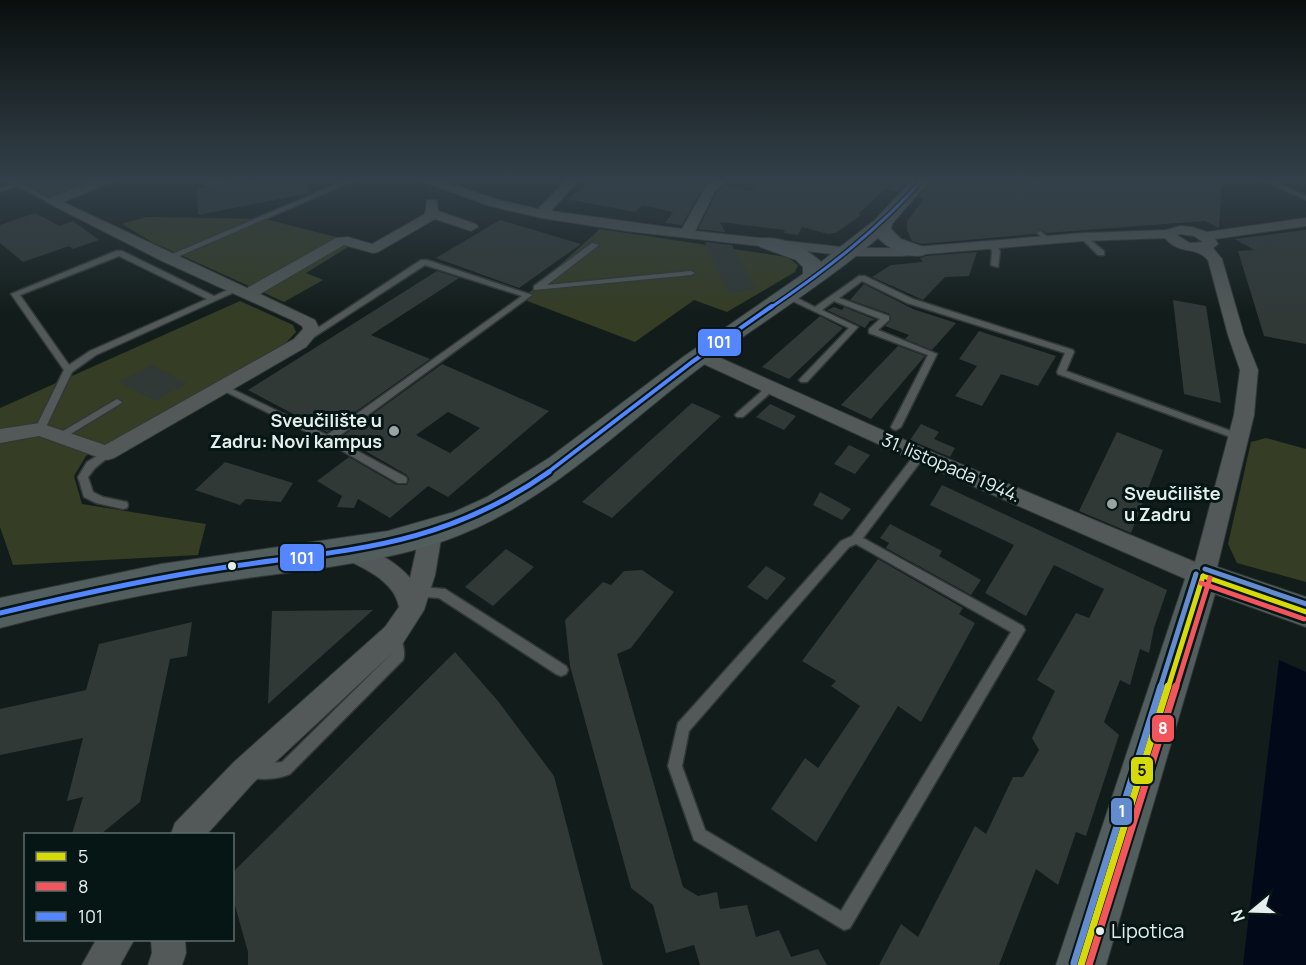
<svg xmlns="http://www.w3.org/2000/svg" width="1306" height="965" viewBox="0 0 1306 965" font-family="Manrope,sans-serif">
<rect width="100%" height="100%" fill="#121c1a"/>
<!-- green -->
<g fill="#353d25">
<polygon points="33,179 100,179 46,199 18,185"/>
<polygon points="146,217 265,219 356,242 306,273 323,280 284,302 152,242 122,224"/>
<polygon points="600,229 787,257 798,265 795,272 727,312 694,300 635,342 522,299"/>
<polygon points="240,301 293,325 296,332 283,346 86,456 74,476 82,504 206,524 198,555 13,565 0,527 0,408"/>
<polygon points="1266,438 1306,449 1306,582 1237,563 1228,544 1251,442"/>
</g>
<!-- water -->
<polygon fill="#020918" points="1279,660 1306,672 1306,965 1243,965"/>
<!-- building -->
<g fill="#313937" fill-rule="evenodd">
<polygon points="252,179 305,179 310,193 198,215 197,189"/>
<polygon points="596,179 704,179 709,181 704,185 682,225 665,223 673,212 642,205 635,212 567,199"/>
<polygon points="763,179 909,179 898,192 885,189 858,214 861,215 836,233 828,234 802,227 798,235 784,233 785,230 720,222 725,232 698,229 717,192 726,185 750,191"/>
<polygon points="933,179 1028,179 1035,186 1042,184 1040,179 1222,179 1219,228 1205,221 1046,233 1040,229 1035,234 922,244 912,241 907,230 907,221 924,199 918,197"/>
<polygon points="35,213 60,226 73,221 99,240 73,249 69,246 23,262 0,243 0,225"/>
<polygon points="500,220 581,244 519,288 436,258"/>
<polygon points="1306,230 1306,344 1264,336 1238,251 1254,250 1235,239"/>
<polygon points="705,242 732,245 756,290 729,293"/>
<polygon points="977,252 969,276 945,277 923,300 872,277 891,265 923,262 920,258 926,256"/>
<polygon points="437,271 459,278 371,335 430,359 327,432 248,390"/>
<polygon points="864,284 913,309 956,323 932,350 905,339 909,335 885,326 891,320 890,314 850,300"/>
<polygon points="1173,300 1206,306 1221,403 1184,394"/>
<polygon points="834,307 842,310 844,307 876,320 870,321 865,328 827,310"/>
<polygon points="820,316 843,328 789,379 762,367"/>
<polygon points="979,331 1056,356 1038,386 1001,374 982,406 955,396 977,366 959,359"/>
<polygon points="898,346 925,356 871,419 841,405"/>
<path d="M442 364 549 411 448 497 428 486 390 518 358 499 354 508 337 507 342 496 317 481 349 457 397 485H407L409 479 407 475 341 437ZM448 412 480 428 450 453 416 435Z"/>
<polygon points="152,365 187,383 156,401 119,382"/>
<polygon points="692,403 721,416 612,518 582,502"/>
<polygon points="770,404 796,416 784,430 756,417"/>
<polygon points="921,424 939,432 934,439 955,448 950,457 910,440"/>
<polygon points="1117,432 1163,450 1131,533 1079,511"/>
<polygon points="849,445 870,455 855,474 834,464"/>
<polygon points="225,462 293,483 281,502 246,499 240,505 195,490"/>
<polygon points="942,485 1167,590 1154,628 1149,653 1140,649 1130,685 1120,680 1104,722 1119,735 1086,836 1076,832 1058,885 1036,869 999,965 879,965 901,924 918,937 975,826 986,834 1013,777 1023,777 1039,750 1032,738 1055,691 1037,680 1076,613 1089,618 1104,589 1054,565 1026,616 985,593 1014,545 930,505"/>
<polygon points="820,492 851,509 842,520 813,505"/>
<polygon points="890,524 942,551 939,556 981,580 971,595 886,548 889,543 880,538"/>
<polygon points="506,549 534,567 493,606 465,587"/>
<polygon points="878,559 963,608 959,614 975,623 921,722 898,706 816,842 771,809 805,758 818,768 860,706 831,686 836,681 802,661"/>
<polygon points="766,566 786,578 767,600 747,587"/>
<polygon points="642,570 674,592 631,648 617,654 683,887 698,896 717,892 720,909 747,905 756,937 779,930 791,957 818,949 827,965 700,965 694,945 666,953 653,905 631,888 570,666 565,620 603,582 611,585 624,571"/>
<polygon points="373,610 268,704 272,611"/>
<polygon points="192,622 187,656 170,659 140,802 101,834 72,834 83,797 67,801 83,738 0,755 0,709 86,690 99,644"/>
<polygon points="455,652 498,701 554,776 603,965 248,965 248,952 232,895 232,873"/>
</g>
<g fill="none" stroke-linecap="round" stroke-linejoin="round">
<defs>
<g id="lane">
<polygon points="5,179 14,179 55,202 50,203 17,186 0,192 0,188 12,184"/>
<polygon points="224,179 241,179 209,186 206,184"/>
<polygon points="349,179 358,179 170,260 163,258"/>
<polygon points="1030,179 1037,179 1040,183 1035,184"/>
<polygon points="1260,179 1269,179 1306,196 1306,200"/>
<polygon points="1040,231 1050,239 1050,241 1046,241 1037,233"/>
<polygon points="1081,236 1085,236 1104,251 1104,255 1098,255 1081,238"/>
<polygon points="592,243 599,245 547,285 691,271 695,273 691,275 534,290 534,286"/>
<polygon points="990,244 996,244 1000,251 998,267 991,265 992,251 989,246"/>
<path d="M116 251H122L214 296 232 288H235L239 290 96 355 72 372 45 429 43 431H37L35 429 64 370 11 294ZM119 256 207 299 90 351 69 365 20 295Z"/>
<polygon points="421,260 427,260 532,295 335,439 406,477 407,480 406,483 398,483 325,441 218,388 223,385 226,386 327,435 522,296 425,265 311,339 305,339 304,337"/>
<polygon points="859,276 865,276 913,299 1073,350 1074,352 1066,371 1242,435 1244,437 1242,439 1236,439 1058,374 1057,372 1065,353 907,303 862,281 839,298 889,316 889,320 878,330 937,354 901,427 896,430 893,429 891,427 928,355 869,333 869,329 880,319 834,301 822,310 858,327 807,382 801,382 799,380 849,328 782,296 786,294 789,294 815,307"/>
<polygon points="767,384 772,387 768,395 743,417 737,417 735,415 737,413 761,392 764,385"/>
<polygon points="117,399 122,402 120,404 64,438 58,438 56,436 58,434"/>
<polygon points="107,450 111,451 112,453 111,455 95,468 88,477 93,492 103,497 127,502 128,505 127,508 123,509 96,503 84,497 78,477 87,462"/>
<path d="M920 452 925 455 924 457 863 538 1023 626 1025 630 850 928 844 930 694 840 668 766 678 723 841 541 852 536 916 453ZM856 544 1011 632 841 911 705 830 682 766 689 731 849 547Z"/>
<polygon points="419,587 445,589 566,666 568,670 566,674 561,676 556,674 439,598 415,596 413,592 415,588"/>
<path d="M394 629 398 631C402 639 406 653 403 660L290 774C280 779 258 781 248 776L246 771 248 766 253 764 282 762 391 654 388 635 390 631Z"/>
</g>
<g id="street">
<polygon points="100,179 119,179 63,202 247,288 336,238 348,237 372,244 425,214 427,200 437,200 438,211 476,224 478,227 471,231 435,219 378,252 373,253 344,245 260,294 315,320 320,330 306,347 114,458 107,460 100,458 39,436 0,443 0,429 40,423 105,445 294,339 303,329 302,326 292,320 162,261 46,202 47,199"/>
<path d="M416 179H436L499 200 538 209 567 179H580L551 211 682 229 706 186 715 179H729L715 191 695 231 850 248H902L1083 233 1166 230 1180 226 1192 227 1207 232 1306 218V226L1215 239 1218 244 1213 248 1222 259 1244 335 1258 370 1254 415 1215 576 1211 583 1203 586 1195 583 913 460 695 360 692 356 695 352H707L927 450 1195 562 1234 415 1240 370 1228 335 1208 260C1195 245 1180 256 1165 238L1083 241 902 256H850L626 231 541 218 490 206ZM1180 234 1194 236 1203 242 1190 243 1177 235Z"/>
<path d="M431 524 439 527 442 533 435 575 424 610 403 643 254 782 207 834H171L175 823 234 762 385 627 399 607C394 580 363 568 341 557L338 551 341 545 349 542C371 549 395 560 410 578L420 533 423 527Z"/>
<polygon points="96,940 134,940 120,965 82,965"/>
<polygon points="151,940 185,940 186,953 182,965 148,965 152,953"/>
</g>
<g id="secondary">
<path d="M913 179H931L892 224 891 229 901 239 924 247 927 251 924 255C908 259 889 249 878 238 823 285 760 323 702 366 617 430 544 507 441 542 373 565 299 570 227 581 151 592 75 608 0 628V598L161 564 388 531 454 512 487 497 549 458 683 357 803 274V267L796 260 760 247 757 243 760 239C778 234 808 249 821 262L876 219Z"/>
<polygon points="1203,562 1306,597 1306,627 1215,594 1106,965 1056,965 1186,576 1191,566"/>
</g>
</defs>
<!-- lane casing -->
<use href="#lane" stroke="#313837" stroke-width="3"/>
<!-- street casing -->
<use href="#street" stroke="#313837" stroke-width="2"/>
<!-- secondary casing -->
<use href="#secondary" stroke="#313837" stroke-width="2"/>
<!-- lane -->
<use href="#lane" fill="#525958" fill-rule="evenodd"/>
<!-- street -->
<use href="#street" fill="#525958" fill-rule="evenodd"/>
<!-- secondary -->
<use href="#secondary" fill="#525d5e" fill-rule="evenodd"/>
<defs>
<g id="bus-1-far1">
<polyline points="1203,576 1306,612"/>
<polyline points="1168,688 1203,576"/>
</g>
<polyline id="bus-1" points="1081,965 1168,686"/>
<g id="bus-2-far1">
<polyline points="1201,583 1304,619"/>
<polyline points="1176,688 1210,578"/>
</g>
<polyline id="bus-2" points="1089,965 1176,686"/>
<path id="bus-3-far2" d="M770 308C826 270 878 230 923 179"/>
<polyline id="bus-3-far1" points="547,473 692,362 772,306"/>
<path id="bus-3" d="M0 613C75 595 151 578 227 567 351 549 442 547 549 472"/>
<g id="bus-4-far1">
<polyline points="1205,569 1306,604"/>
<polyline points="1160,688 1196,574"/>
</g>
<polyline id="bus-4" points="1074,963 1161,686"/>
</defs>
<!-- bus-1-far1 casing -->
<use href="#bus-1-far1" stroke="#061615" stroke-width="10"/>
<!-- bus-1 casing -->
<use href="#bus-1" stroke="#061615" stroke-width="11"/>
<!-- bus-2-far1 casing -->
<use href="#bus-2-far1" stroke="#061615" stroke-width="10"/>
<!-- bus-2 casing -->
<use href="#bus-2" stroke="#061615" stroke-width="11"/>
<!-- bus-3-far2 casing -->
<use href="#bus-3-far2" stroke="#061615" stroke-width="6"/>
<!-- bus-3-far1 casing -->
<use href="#bus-3-far1" stroke="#061615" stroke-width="8"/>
<!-- bus-3 casing -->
<use href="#bus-3" stroke="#061615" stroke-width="10"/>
<!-- bus-4-far1 casing -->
<use href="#bus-4-far1" stroke="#061615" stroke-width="10"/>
<!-- bus-4 casing -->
<use href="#bus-4" stroke="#061615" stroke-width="11"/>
<!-- bus-1-far1 -->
<use href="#bus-1-far1" stroke="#d6da09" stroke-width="5"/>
<!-- bus-1 -->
<use href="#bus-1" stroke="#d6da09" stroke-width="7"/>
<!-- bus-2-far1 -->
<use href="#bus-2-far1" stroke="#f2555b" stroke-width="5"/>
<!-- bus-2 -->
<use href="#bus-2" stroke="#f2555b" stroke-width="7"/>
<!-- bus-3-far2 -->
<use href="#bus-3-far2" stroke="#5386ff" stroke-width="3"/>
<!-- bus-3-far1 -->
<use href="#bus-3-far1" stroke="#5386ff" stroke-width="4"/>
<!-- bus-3 -->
<use href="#bus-3" stroke="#5386ff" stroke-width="5"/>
<!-- bus-4-far1 -->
<use href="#bus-4-far1" stroke="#638cd0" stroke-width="5"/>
<!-- bus-4 -->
<use href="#bus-4" stroke="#638cd0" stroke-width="7"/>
</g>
<!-- sky -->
<linearGradient id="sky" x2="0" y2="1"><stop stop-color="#0a0f0e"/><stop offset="0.57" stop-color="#334049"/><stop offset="1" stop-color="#334049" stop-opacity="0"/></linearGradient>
<rect width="1306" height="315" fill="url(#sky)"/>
<!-- markers -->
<g fill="#9aa4a3" stroke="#061615" stroke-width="2">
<circle cx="394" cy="431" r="6"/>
<circle cx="1112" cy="504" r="6"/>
</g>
<g fill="#e4eeed" stroke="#061615" stroke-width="2">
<circle cx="232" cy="566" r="5"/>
<circle cx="1100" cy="931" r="5"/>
</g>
<g text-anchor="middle" stroke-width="6" stroke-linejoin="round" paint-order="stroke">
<!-- poi labels -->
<g font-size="18" font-weight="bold" fill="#e4eeed" stroke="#061615" text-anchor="end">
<text x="382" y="427">Sveučilište u<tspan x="382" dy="21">Zadru: Novi kampus</tspan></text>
<text x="1124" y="500" text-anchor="start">Sveučilište<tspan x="1124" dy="21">u Zadru</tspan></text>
</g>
<!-- street labels -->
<g font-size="18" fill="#e4eeed" stroke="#061615">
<text transform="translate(951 468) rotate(23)" y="6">31. listopada 1944.</text>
</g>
<!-- near-bus labels -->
<g font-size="20" fill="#e4eeed" stroke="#061615" text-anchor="start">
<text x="1111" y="938">Lipotica</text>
</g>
</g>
<g stroke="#061615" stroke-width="2">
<rect x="697" y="328" width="45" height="29" rx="6" fill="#5386ff"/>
<rect x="279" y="543" width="46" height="29" rx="6" fill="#5386ff"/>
<rect x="1151" y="714" width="24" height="29" rx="6" fill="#f2555b"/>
<rect x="1130" y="756" width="24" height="29" rx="6" fill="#d6da09"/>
<rect x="1110" y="797" width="23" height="29" rx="6" fill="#638cd0"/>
</g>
<g font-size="16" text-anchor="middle" font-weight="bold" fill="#fff">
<text x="719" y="348">101</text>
<text x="302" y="564">101</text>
<text x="1163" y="734">8</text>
<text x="1122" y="817">1</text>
</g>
<g font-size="16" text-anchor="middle" font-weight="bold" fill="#111">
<text x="1142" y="776">5</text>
</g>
<!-- legend -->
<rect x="24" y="833" width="210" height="108" fill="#061615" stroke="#5f6c6b" stroke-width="1.5"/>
<rect x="36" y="852" width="30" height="9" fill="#d6da09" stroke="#5f6c6b" stroke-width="1.5"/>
<text x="78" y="863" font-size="18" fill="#e4eeed">5</text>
<rect x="36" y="882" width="30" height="9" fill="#f2555b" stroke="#5f6c6b" stroke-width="1.5"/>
<text x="78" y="893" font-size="18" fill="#e4eeed">8</text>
<rect x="36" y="912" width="30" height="9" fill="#5386ff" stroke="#5f6c6b" stroke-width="1.5"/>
<text x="78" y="923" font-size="18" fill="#e4eeed">101</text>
<!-- north arrow -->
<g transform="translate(1252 911) rotate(251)" stroke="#061615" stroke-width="4.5" paint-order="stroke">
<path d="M0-4.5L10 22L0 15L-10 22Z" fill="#e4eeed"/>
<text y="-9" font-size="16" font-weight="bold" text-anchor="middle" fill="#e4eeed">N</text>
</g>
</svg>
